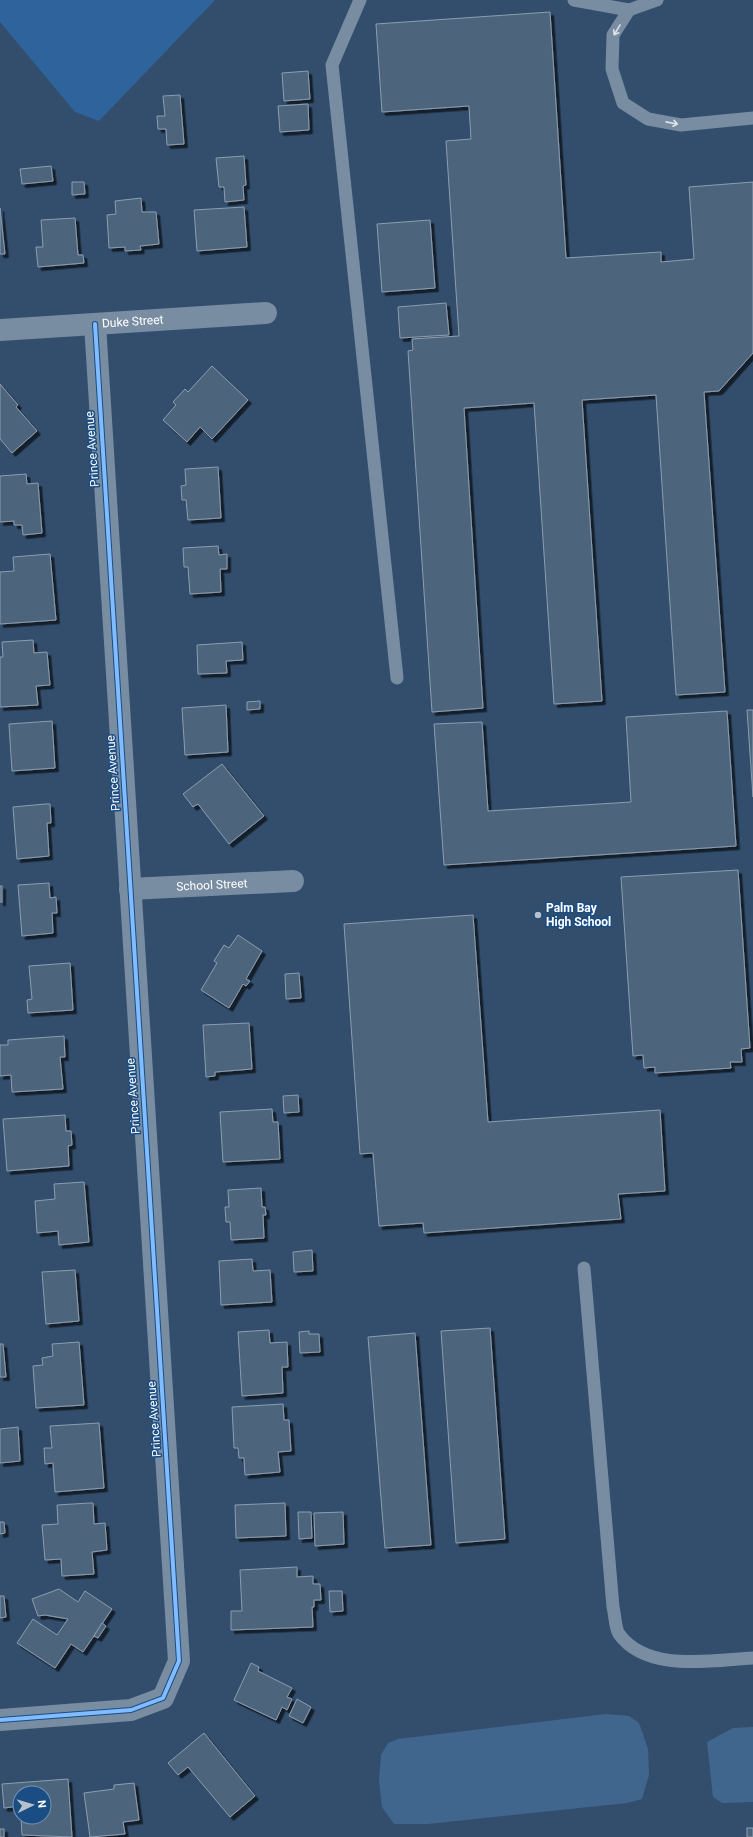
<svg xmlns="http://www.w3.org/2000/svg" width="753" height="1837" viewBox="0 0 753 1837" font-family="Roboto,sans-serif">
<defs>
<filter id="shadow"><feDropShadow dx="3.5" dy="3.5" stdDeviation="0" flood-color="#0009"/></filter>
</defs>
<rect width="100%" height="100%" fill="#324e6c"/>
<!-- green -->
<polygon fill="#2e649b" points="0,0 215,0 99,121 75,112 0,22"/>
<!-- water -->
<g fill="#41668d">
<polygon points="606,1714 629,1716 639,1723 648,1749 649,1775 642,1799 627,1803 428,1824 394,1824 382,1807 379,1781 381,1755 388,1743 398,1739"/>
<polygon points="753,1727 753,1802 722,1803 713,1797 707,1742 733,1728"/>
</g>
<!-- building -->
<g fill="#4e657c" stroke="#8c9db0" filter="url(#shadow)">
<polygon points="550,12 566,258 661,252 661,262 694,259 689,187 753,182 753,353 719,391 704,392 725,692 676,695 656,395 582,400 602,701 554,704 534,403 464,408 483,708 432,712 408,351 413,350 412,339 459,336 446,141 471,139 469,106 382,112 376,24"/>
<polygon points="308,71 310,99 284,101 282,73"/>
<polygon points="180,95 184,144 167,145 166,129 158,129 157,116 165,116 163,96"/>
<polygon points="308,104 309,130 280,132 278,106"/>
<polygon points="244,156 246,185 243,186 244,200 225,202 224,187 219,187 216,158"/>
<polygon points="51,166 53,181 22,184 20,169"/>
<polygon points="72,182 84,182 85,194 72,195"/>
<polygon points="141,198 142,212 156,212 159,244 140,246 141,250 125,251 125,247 109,248 107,215 116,214 115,201"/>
<polygon points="244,207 247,247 197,251 194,210"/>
<polygon points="0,208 5,254 0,254"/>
<polygon points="75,218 78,255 83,255 84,263 38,267 36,247 43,247 41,220"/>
<polygon points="430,220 435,288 382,292 377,224"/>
<polygon points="446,303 449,335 400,338 398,307"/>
<polygon points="212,366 248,400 212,439 200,427 187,442 163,420 176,405 173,402 185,389 188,392"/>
<polygon points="0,384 18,405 16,407 37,431 12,453 0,439"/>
<polygon points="218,467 221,518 188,520 186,500 182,500 181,486 186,485 185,469"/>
<polygon points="26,474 27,484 38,483 42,533 23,535 22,525 14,525 14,521 0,522 0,476"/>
<polygon points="218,546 219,555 227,554 227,569 220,569 221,592 190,594 188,567 184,567 183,548"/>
<polygon points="50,554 56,620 0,624 0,572 14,571 13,557"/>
<polygon points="33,640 34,653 47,652 50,685 36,686 38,705 0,707 0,657 3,657 2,642"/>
<polygon points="242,642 243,660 226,661 227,673 198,674 197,645"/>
<polygon points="260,701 260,709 247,710 247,702"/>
<polygon points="226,705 228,752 185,755 182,708"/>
<polygon points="747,710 753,710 753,797"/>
<polygon points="727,711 736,846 444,865 434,724 482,722 488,811 631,802 626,717"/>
<polygon points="52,721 55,768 12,771 9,724"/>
<polygon points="222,764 264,816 229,844 198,804 193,807 183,794"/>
<polygon points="45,804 50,804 51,823 47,823 49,856 17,859 13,807"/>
<polygon points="738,870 750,1048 741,1049 742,1062 730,1062 731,1068 655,1073 655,1067 644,1068 643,1055 633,1056 621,877"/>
<polygon points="49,883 50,898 56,897 57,913 52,913 53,933 22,936 18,885"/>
<rect x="0" y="886" width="2" height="16"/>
<polygon points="473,915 488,1122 660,1110 665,1191 618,1194 621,1219 424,1233 423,1223 379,1226 373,1153 360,1154 344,924"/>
<polygon points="238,935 262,951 246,979 250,981 246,986 243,984 229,1008 201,990 217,963 214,961 224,945 229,948"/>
<polygon points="70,963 73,1010 28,1013 27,1000 32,999 29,966"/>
<polygon points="299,973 301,998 286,999 285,974"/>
<polygon points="249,1023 252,1069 215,1072 215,1076 206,1077 203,1025"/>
<polygon points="64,1036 65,1057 60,1057 63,1089 12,1092 11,1075 0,1076 0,1045 8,1045 8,1040"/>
<polygon points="298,1095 299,1112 284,1113 283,1096"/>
<polygon points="272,1109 273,1122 278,1122 280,1159 223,1162 220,1112"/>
<polygon points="65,1115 66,1131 71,1131 72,1145 68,1146 69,1166 7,1171 3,1119"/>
<polygon points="84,1182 89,1242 59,1245 58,1231 37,1233 35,1201 55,1199 54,1184"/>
<polygon points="261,1188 262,1207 265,1207 266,1215 263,1215 264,1238 231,1240 230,1222 226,1222 225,1207 229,1207 228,1190"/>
<polygon points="312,1250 313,1271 294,1272 293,1252"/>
<polygon points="252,1259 253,1271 270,1270 272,1302 221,1305 219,1261"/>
<polygon points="75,1270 79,1321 46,1324 42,1272"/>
<polygon points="490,1328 505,1539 456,1543 441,1331"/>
<polygon points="269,1330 270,1343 287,1342 288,1367 282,1367 283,1393 242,1396 238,1332"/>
<polygon points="309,1331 309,1334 319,1334 320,1352 300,1353 299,1332"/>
<polygon points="415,1333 431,1545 385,1548 368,1337"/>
<polygon points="79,1342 84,1405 36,1408 33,1366 43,1365 42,1358 53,1356 52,1344"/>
<polygon points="0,1344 3,1344 6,1377 0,1377"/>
<polygon points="283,1404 284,1420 289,1420 291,1451 278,1452 280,1472 245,1475 244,1458 239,1458 238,1448 234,1448 232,1407"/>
<polygon points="99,1423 104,1488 55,1492 53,1463 45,1464 44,1448 52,1448 50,1426"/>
<polygon points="18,1427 20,1461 0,1463 0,1429"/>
<polygon points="89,1503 93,1503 94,1524 105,1523 107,1550 92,1552 94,1574 62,1576 61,1559 45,1560 42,1525 58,1524 57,1505"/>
<polygon points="285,1503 286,1536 236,1538 235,1505"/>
<polygon points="298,1512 311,1512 312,1538 299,1539"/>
<polygon points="343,1512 344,1544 315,1546 314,1513"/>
<polygon points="0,1522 4,1522 5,1533 0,1534"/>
<polygon points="297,1567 297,1577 313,1576 313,1584 320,1584 321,1600 314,1600 314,1607 312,1607 313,1627 231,1630 231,1611 242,1611 240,1570"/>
<polygon points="59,1589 78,1602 85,1591 112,1609 83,1652 71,1644 55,1668 17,1643 33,1619 57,1635 68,1619 45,1615 38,1616 32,1599"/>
<polygon points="329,1591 342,1591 343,1611 330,1612"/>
<polygon points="0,1596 4,1596 6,1617 0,1618"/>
<polygon points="102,1623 106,1626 98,1638 94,1636"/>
<polygon points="251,1663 259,1667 258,1671 292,1688 287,1697 292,1699 287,1710 282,1707 276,1720 234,1700"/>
<polygon points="297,1699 311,1707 303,1723 289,1716"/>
<polygon points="204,1733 255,1796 230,1817 188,1767 178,1775 168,1763"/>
<polygon points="68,1779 72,1837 22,1835 21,1817 44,1817 44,1793 20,1793 20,1806 4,1808 2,1784"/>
<polygon points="134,1783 139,1820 123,1822 125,1834 90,1837 84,1793 114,1789 114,1785"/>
<rect x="747" y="1828" width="6" height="9"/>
<rect x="0" y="1829" width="4" height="8"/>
</g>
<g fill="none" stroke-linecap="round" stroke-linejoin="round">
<!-- service -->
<g stroke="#788ca2" stroke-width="13">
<polyline points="360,0 332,65 397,678"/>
<polyline points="574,0 629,10"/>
<polyline points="657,0 629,10 613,35 612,69 623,103 648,119 681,125 753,118"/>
<path d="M584 1268 613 1607C615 1615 615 1628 619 1634 647 1673 712 1660 753 1658"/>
</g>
<!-- minor -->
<g stroke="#788ca2" stroke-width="22">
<path id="s1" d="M0 330 266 313"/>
<path id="s2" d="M130 889 293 881"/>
<polyline points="0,1720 131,1710 163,1698 179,1661 95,324"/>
</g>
<defs>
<polyline id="cycleway" points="0,1720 131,1710 163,1698 179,1661 95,324"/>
</defs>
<!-- cycleway casing -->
<use href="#cycleway" stroke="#1a4d84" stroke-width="6"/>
<!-- cycleway -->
<use href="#cycleway" stroke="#80bcff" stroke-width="4"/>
</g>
<!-- one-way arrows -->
<defs><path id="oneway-shaft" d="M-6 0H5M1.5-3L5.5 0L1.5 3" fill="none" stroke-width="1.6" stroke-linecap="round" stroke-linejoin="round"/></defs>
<g stroke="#dde2e8">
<use href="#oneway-shaft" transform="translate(617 30) rotate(121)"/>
<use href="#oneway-shaft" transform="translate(672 123) rotate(11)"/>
</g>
<!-- markers -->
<circle fill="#b7c1cc" stroke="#1a4d84" stroke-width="1.5" cx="538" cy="915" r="4"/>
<g text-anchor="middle" stroke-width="3" stroke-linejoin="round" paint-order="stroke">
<!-- street labels -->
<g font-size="12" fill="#fff" stroke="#1a4d84">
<text dy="4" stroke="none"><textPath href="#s1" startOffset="133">Duke Street</textPath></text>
<text transform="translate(92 449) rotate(-94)" y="4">Prince Avenue</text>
<text transform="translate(113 773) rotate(-94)" y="4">Prince Avenue</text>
<text dy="4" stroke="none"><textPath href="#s2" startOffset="82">School Street</textPath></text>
<text transform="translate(133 1096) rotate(-94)" y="4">Prince Avenue</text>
<text transform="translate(154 1419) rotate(-94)" y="4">Prince Avenue</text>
</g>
<!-- poi labels -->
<g font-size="12" font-weight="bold" fill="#fff" stroke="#1a4d84" text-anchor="start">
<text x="546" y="912">Palm Bay<tspan x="546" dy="14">High School</tspan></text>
</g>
</g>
<!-- north arrow -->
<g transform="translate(32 1805) rotate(85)"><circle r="19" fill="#1a4d84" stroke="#7694b5"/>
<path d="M0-3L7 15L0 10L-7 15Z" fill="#b7c1cc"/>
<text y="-6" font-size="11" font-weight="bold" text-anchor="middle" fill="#ffffff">N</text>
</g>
</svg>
